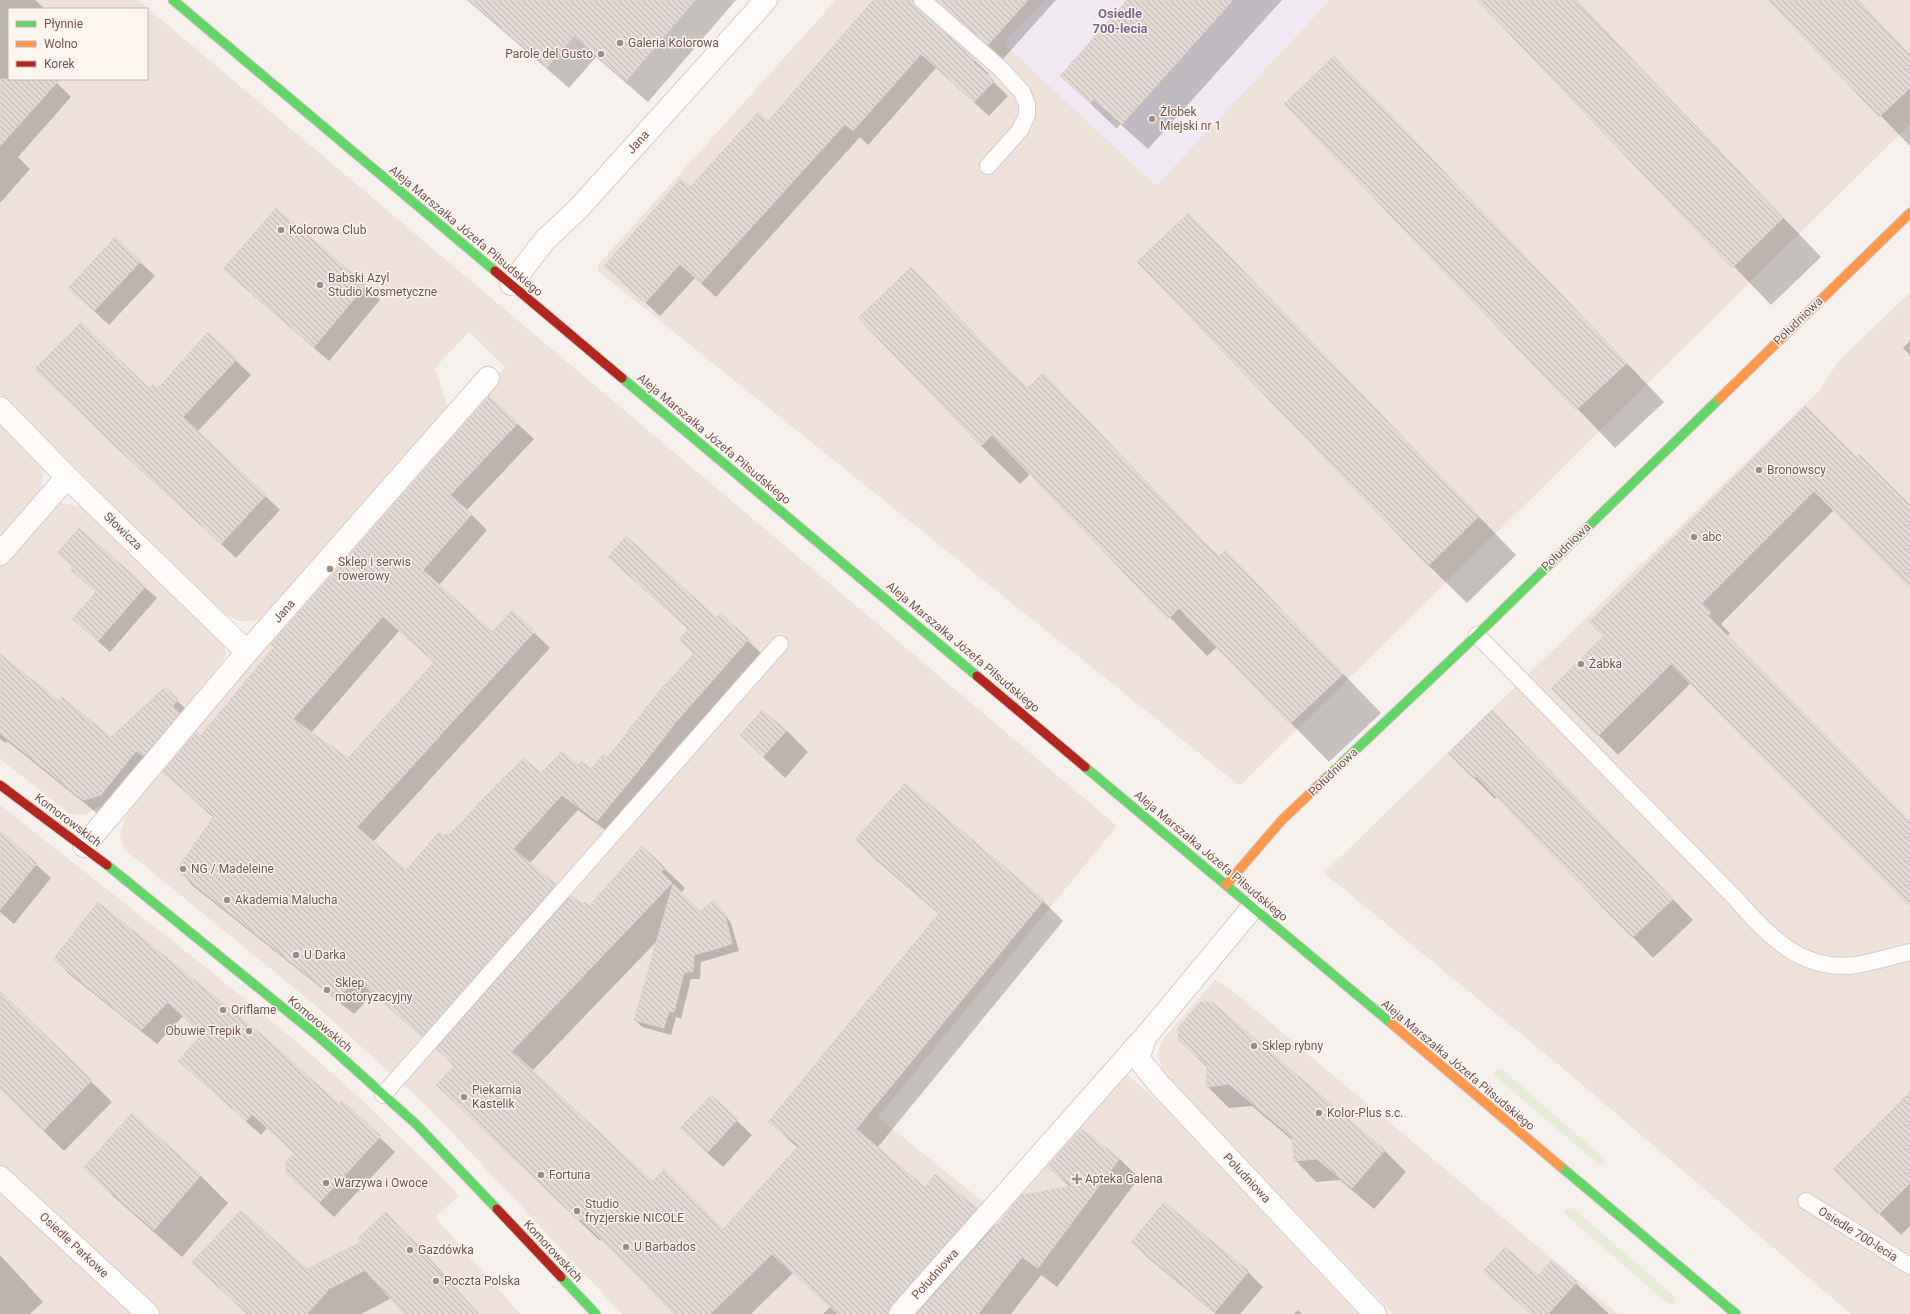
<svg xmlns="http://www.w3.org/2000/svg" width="1910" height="1314" viewBox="0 0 1910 1314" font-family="Roboto,sans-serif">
<defs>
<pattern id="building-back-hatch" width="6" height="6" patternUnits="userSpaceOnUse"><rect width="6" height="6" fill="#e2d9d5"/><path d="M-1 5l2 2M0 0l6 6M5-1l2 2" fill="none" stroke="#bcb3af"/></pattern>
</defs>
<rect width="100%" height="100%" fill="#f6f1ed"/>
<!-- residential -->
<g fill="#eee2db" fill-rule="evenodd">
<path d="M0 0H138L1117 826 878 1117 982 1201 1010 1182 1114 1063 1161 1104 1358 1314H622L428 1107 315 1005 124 849 120 835 132 797 505 367 469 332 435 368 448 409 263 618 252 621H239L224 614 0 394ZM9 9H147V79H9Z"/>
<polygon points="836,0 1045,0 1004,43 1156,185 1330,0 1910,0 1910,124 1240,786 598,271 598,265"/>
<polygon points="1910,292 1910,1314 1851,1314 1565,1070 1324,873 1819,391 1838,362"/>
<polygon points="0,421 39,460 44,473 41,484 61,503 82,507 96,517 221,641 227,653 220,665 105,803 85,815 70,814 0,759"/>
<polygon points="0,805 208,969 304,1048 365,1103 445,1181 459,1196 435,1217 520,1314 0,1314"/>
<polygon points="1215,980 1229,988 1618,1314 1393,1314 1164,1073 1157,1055 1162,1040"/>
</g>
<!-- education -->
<polygon fill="#f1eaf2" points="1045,0 1330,0 1156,186 1004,43"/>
<!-- green -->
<g fill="#e7ecd9">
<polygon points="1498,1069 1504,1071 1604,1158 1605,1162 1602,1165 1597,1163 1497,1078 1494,1073"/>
<polygon points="1569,1208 1574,1209 1674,1296 1675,1301 1671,1304 1666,1302 1567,1216 1564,1212"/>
</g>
<!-- shadow -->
<g fill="#0003" fill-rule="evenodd">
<polygon points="0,0 35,0 45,9 9,9 9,79 53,79 71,97 18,157 30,169 0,203"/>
<polygon points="467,0 736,0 648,102 596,57 569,88"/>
<polygon points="875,0 896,0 974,60 989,74 987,76 1008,96 989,116 936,68 868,145 860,137 716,297 695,278 660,316 605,266 690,189 768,122"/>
<polygon points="938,0 1056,0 1003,59"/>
<polygon points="1129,0 1282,0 1148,149 1120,124 1117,129 1061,76"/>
<polygon points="1478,0 1576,0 1821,257 1771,305"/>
<polygon points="1769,0 1858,0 1910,55 1910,146"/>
<polygon points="1334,57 1664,402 1615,448 1286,104"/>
<polygon points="276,209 366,286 380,300 329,361 240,284 225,269"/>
<polygon points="1188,214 1516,555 1467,603 1428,565"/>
<polygon points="140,262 155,276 109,325 84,302"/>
<polygon points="911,269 1028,389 1043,375 1219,557 1225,551 1381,713 1329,762 1217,647 1207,656 1031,473 1020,484 981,446"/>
<polygon points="208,334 251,375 197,432 280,510 236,558 136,465 158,390"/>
<polygon points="1910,341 1910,355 1903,348"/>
<path d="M489 397 534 439 467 510 487 530 439 585 492 633 512 611 550 648 373 842 406 871 444 838 449 836 541 774 579 766 591 770 608 758 694 654 680 640 689 630 609 557 716 618 720 614 764 656 613 836 578 810 529 864 569 899 589 907 642 847 685 888 681 893 700 912 714 901 721 909 731 923 739 951 701 962 700 979H691L681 1019 676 1017 671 1035 642 1027 635 1020 658 940 532 1071 652 1182 723 1230 798 1148 770 1122 939 914 876 860 856 840 1043 901 1063 921 877 1148 925 1188 977 1208 995 1227 1070 1187 1048 1167 1081 1130 1120 1159 1139 1178 1057 1287 1041 1275 1011 1314H823L830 1307 793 1273 751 1314H675L602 1239 600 1241 437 1085 455 1067 439 1051 373 994 354 1014 193 886 178 870 214 818 163 772 201 737ZM399 631 435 663 348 760 311 733Z"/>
<polygon points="1856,458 1910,506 1910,587 1834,510 1721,624 1730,633 1727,636 1910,822 1910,905 1691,683 1618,755 1552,688"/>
<polygon points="79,530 157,598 110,652 85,630 96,592 59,553"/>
<polygon points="0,654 60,702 111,738 165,689 192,715 98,814 7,741 6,743 0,739"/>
<polygon points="786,730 808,752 785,778 763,757"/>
<polygon points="1513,732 1693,920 1653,958 1497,796 1495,799 1449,753"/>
<polygon points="0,832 51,878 14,924 0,912"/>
<polygon points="98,903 339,1105 342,1102 395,1152 334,1217 302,1187 295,1153 267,1128 261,1135 180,1061 203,1035 183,1016 157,1044 69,974 55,959"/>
<polygon points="0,992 112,1102 64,1151 0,1088"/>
<polygon points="1180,1041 1384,1150 1406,1172 1374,1209 1340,1180 1316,1182 1295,1160 1293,1141 1252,1106 1229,1108 1207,1086 1208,1068"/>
<polygon points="1910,1093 1910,1226 1901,1235 1834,1169"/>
<polygon points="711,1096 752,1135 723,1167 696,1143"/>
<polygon points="85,1168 200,1175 228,1203 182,1257 113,1196"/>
<polygon points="386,1214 414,1241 479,1314 406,1314 392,1298 361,1314 247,1314 193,1263 307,1270 363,1242"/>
<polygon points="1132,1242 1248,1272 1263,1287 1240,1314 1216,1314 1147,1257"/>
<polygon points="0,1255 43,1302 30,1314 0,1314"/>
<polygon points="1552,1261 1609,1314 1531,1314 1484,1271 1538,1277"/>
<polygon points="1298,1310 1302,1314 1294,1314"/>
</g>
<!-- building -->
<g fill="url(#building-back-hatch)" stroke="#ded3d0" fill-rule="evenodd">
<polygon points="469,0 695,0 626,81 574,36 547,67"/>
<polygon points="873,0 913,0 916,7 975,59 973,62 994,81 974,102 921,54 853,131 845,124 701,283 680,264 645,303 604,266 681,179 690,187 758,112 768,121"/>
<polygon points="936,0 1028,0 988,45"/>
<polygon points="1127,0 1233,0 1122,124 1094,99 1090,103 1060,76"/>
<polygon points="1477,0 1575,0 1783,218 1732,268"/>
<polygon points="1768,0 1857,0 1910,55 1910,88 1879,117"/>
<polygon points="1334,56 1627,363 1576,410 1284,104"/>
<polygon points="0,79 60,79 0,146"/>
<polygon points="276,208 366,285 314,347 223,269"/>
<polygon points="1188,213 1479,516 1428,566 1137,262"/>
<polygon points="115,237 141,261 94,311 68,288"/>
<polygon points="911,267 1027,389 1043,373 1218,557 1225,550 1343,674 1290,724 1179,608 1168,619 992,435 981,446 858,318"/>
<polygon points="81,322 149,388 153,384 158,388 208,332 237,359 183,417 266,495 221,544 120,451 35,369"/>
<path d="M489 396 518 423 450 495 472 514 423 570 492 632 512 610 535 631 357 827 406 870 439 832 444 836 447 833 449 835 497 784 524 758 541 773 562 751 579 765 581 761 591 769 603 754 608 757 656 695 694 653 679 640 688 629 608 557 626 536 716 617 720 613 749 639 676 722 638 771 597 821 562 795 513 849 556 884 422 1037 357 979 337 999 176 870 214 816 162 772 197 731 200 736 274 647 271 644ZM383 616 434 662 348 758 293 719Z"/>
<polygon points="1805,406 1856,457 1859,454 1910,505 1910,588 1814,491 1702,603 1711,612 1708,616 1910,821 1910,907 1671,664 1598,736 1551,688 1603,636 1589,622"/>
<polygon points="79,528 146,586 98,641 72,619 96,592 71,570 73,567 57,553"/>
<polygon points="0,654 59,701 62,697 111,737 165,687 178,699 173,706 180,713 143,756 136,751 101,795 83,800 0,733"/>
<polygon points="762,710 787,730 763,757 740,735"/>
<polygon points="1492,710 1673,899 1632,938 1476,776 1473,779 1448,753"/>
<polygon points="905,783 1044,900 856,1129 925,1187 935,1174 977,1208 891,1306 888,1314 838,1314 772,1254 710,1314 674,1314 581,1219 579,1221 436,1085 455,1065 436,1049 571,896 582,904 585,902 589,906 642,846 665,867 661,872 672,883 512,1051 652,1181 664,1169 723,1229 799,1145 768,1122 939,913 855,840"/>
<polygon points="0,831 37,863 0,910"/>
<polygon points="673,884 700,911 714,900 725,915 732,944 694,955 693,972 684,972 674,1012 669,1011 664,1028 634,1020"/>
<polygon points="98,902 266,1038 339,1104 342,1101 381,1136 319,1203 286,1173 286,1161 294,1153 252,1114 246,1121 178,1061 202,1034 168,1002 141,1030 53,959"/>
<polygon points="0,991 92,1080 43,1131 0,1089"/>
<polygon points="1200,1002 1212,1002 1385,1150 1352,1188 1317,1159 1294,1161 1292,1137 1229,1084 1206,1087 1207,1065 1179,1041 1178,1028"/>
<polygon points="1910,1092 1910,1183 1878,1215 1833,1169"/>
<polygon points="711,1095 738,1119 707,1153 680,1128"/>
<polygon points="132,1113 201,1175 154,1230 83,1168"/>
<polygon points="1081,1129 1120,1158 1038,1268 1022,1257 978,1314 917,1314 997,1224 998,1225 1021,1195 1072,1186 1047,1167"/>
<polygon points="1164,1202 1249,1271 1215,1312 1131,1242"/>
<polygon points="241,1210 307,1269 361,1242 358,1238 386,1212 478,1314 404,1314 365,1270 329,1289 307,1314 249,1314 191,1263"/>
<polygon points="1505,1247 1538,1275 1552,1260 1577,1282 1548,1314 1531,1314 1483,1271"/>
</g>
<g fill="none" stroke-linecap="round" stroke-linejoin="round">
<defs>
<g id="lane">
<polyline points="922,0 1001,69 1022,92 1027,104 1027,115 1020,130 988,166"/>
<path d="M1477 635 1736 899C1768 936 1802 972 1856 965 1874 962 1892 956 1910 952"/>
<polyline points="383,1095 780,644"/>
<polyline points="1806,1201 1910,1266"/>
</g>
<g id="street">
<polyline points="511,284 545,240 579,208 766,0"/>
<polyline points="0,408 67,477 247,652"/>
<polyline points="0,554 67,477"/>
<polyline points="84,846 247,652 488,378"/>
<polyline points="1253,907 1146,1036 1138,1058 1158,1083 1375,1314"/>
<polyline points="0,1177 148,1314"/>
<polyline points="900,1314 1143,1039"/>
</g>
<g id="fast">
<polyline points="173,0 495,271"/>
<polyline points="622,378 977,676"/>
<polyline points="1085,767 1392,1024"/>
<polyline points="1326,778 1477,635 1719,399"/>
<polyline points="107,865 319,1037 417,1125 497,1209"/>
<polyline points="1560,1166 1736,1314"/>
<polyline points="561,1277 596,1314"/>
</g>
<g id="slow">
<polyline points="1719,399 1910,213"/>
<polyline points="1226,885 1282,820 1326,778"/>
<polyline points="1392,1024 1560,1166"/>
</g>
<g id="jam">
<polyline points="495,271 622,378"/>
<polyline points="977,676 1085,767"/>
<polyline points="0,785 107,865"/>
<polyline points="497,1209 561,1277"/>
</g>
</defs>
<!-- lane casing -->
<use href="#lane" stroke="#d5cdca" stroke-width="18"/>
<!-- street casing -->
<use href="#street" stroke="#d5cdca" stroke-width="24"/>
<!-- fast casing -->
<use href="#fast" stroke="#d6cdca" stroke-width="11"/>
<!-- slow casing -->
<use href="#slow" stroke="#d6cdca" stroke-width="11"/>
<!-- jam casing -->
<use href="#jam" stroke="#d6cdca" stroke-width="11"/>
<!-- lane -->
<use href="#lane" stroke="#fefdfc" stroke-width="16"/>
<!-- street -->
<use href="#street" stroke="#fefdfc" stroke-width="22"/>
<!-- fast -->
<use href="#fast" stroke="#63d668" stroke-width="9"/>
<!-- slow -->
<use href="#slow" stroke="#ff974d" stroke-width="9"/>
<!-- jam -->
<use href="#jam" stroke="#b3261e" stroke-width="9"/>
</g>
<!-- markers -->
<g fill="#a08c86" stroke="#fdf5ef" stroke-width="1.5">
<circle cx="620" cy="43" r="4"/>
<circle cx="601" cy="54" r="4"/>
<circle cx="1152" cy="119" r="4"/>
<circle cx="281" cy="230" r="4"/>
<circle cx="320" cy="285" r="4"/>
<circle cx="1759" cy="470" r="4"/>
<circle cx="1694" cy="537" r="4"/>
<circle cx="330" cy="569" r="4"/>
<circle cx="1581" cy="664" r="4"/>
<circle cx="183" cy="869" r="4"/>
<circle cx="227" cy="900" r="4"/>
<circle cx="296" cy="955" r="4"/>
<circle cx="327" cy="990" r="4"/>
<circle cx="223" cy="1010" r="4"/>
<circle cx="249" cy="1031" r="4"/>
<circle cx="1254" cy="1046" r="4"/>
<circle cx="464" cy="1097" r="4"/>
<circle cx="1319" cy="1113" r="4"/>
<circle cx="541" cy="1175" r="4"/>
<path d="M1075 1173h4v4h4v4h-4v4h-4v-4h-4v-4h4z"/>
<circle cx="326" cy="1183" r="4"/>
<circle cx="577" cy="1211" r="4"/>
<circle cx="626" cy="1247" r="4"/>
<circle cx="410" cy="1250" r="4"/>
<circle cx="436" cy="1281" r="4"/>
</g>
<g text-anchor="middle" stroke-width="3" stroke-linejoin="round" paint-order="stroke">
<!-- poi labels -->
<g font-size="12" fill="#72554f" stroke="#fdf5ef" text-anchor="start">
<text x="628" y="47">Galeria Kolorowa</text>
<text x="593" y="58" text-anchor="end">Parole del Gusto</text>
<text x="1160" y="116">Żłobek<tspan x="1160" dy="14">Miejski nr 1</tspan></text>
<text x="289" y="234">Kolorowa Club</text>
<text x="328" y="282">Babski Azyl<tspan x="328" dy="14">Studio Kosmetyczne</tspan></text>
<text x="1767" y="474">Bronowscy</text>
<text x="1702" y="541">abc</text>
<text x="338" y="566">Sklep i serwis<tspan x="338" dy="14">rowerowy</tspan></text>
<text x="1589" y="668">Żabka</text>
<text x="191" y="873">NG / Madeleine</text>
<text x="235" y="904">Akademia Malucha</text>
<text x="304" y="959">U Darka</text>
<text x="335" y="987">Sklep<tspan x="335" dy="14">motoryzacyjny</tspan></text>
<text x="231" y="1014">Oriflame</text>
<text x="241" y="1035" text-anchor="end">Obuwie Trepik</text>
<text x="1262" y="1050">Sklep rybny</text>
<text x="472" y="1094">Piekarnia<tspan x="472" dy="14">Kastelik</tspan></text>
<text x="1327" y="1117">Kolor-Plus s.c.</text>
<text x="549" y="1179">Fortuna</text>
<text x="1085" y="1183">Apteka Galena</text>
<text x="334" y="1187">Warzywa i Owoce</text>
<text x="585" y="1208">Studio<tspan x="585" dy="14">fryzjerskie NICOLE</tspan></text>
<text x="634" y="1251">U Barbados</text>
<text x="418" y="1254">Gazdówka</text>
<text x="444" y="1285">Poczta Polska</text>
</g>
<!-- street labels -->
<g font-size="12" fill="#72554f" stroke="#fdf5ef">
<text transform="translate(638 142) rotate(-48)" y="4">Jana</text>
<text transform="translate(466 231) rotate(40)" y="4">Aleja Marszałka Józefa Piłsudskiego</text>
<text transform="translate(1798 321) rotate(-44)" y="4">Południowa</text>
<text transform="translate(714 439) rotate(40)" y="4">Aleja Marszałka Józefa Piłsudskiego</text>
<text transform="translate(123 531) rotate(44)" y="4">Słowicza</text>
<text transform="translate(1566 547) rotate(-44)" y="4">Południowa</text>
<text transform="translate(284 611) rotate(-49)" y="4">Jana</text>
<text transform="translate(963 647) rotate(40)" y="4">Aleja Marszałka Józefa Piłsudskiego</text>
<text transform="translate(1333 772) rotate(-44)" y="4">Południowa</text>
<text transform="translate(68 820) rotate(37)" y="4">Komorowskich</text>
<text transform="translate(1211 856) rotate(40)" y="4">Aleja Marszałka Józefa Piłsudskiego</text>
<text transform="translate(320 1024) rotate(40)" y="4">Komorowskich</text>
<text transform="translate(1458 1065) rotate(40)" y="4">Aleja Marszałka Józefa Piłsudskiego</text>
<text transform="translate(1247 1178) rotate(47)" y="4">Południowa</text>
<text transform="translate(1858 1234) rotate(32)" y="4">Osiedle 700-lecia</text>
<text transform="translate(74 1245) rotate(43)" y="4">Osiedle Parkowe</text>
<text transform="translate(553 1251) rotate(47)" y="4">Komorowskich</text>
<text transform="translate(935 1274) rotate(-48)" y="4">Południowa</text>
</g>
<!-- neighbourhood labels -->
<g font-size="13" font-weight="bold" fill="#7a678e" stroke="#fdf5ef">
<text x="1120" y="18">Osiedle<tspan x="1120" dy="15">700-lecia</tspan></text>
</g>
</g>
<!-- legend -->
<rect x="8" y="8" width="140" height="72" fill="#fdf5ef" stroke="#c5b5af"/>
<rect x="16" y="21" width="20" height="6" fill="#63d668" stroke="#c5b5af"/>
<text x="44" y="28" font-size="12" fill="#72554f">Płynnie</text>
<rect x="16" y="41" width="20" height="6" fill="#ff974d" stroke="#c5b5af"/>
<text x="44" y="48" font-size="12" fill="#72554f">Wolno</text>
<rect x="16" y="61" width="20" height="6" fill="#b3261e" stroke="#c5b5af"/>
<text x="44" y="68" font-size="12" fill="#72554f">Korek</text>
</svg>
